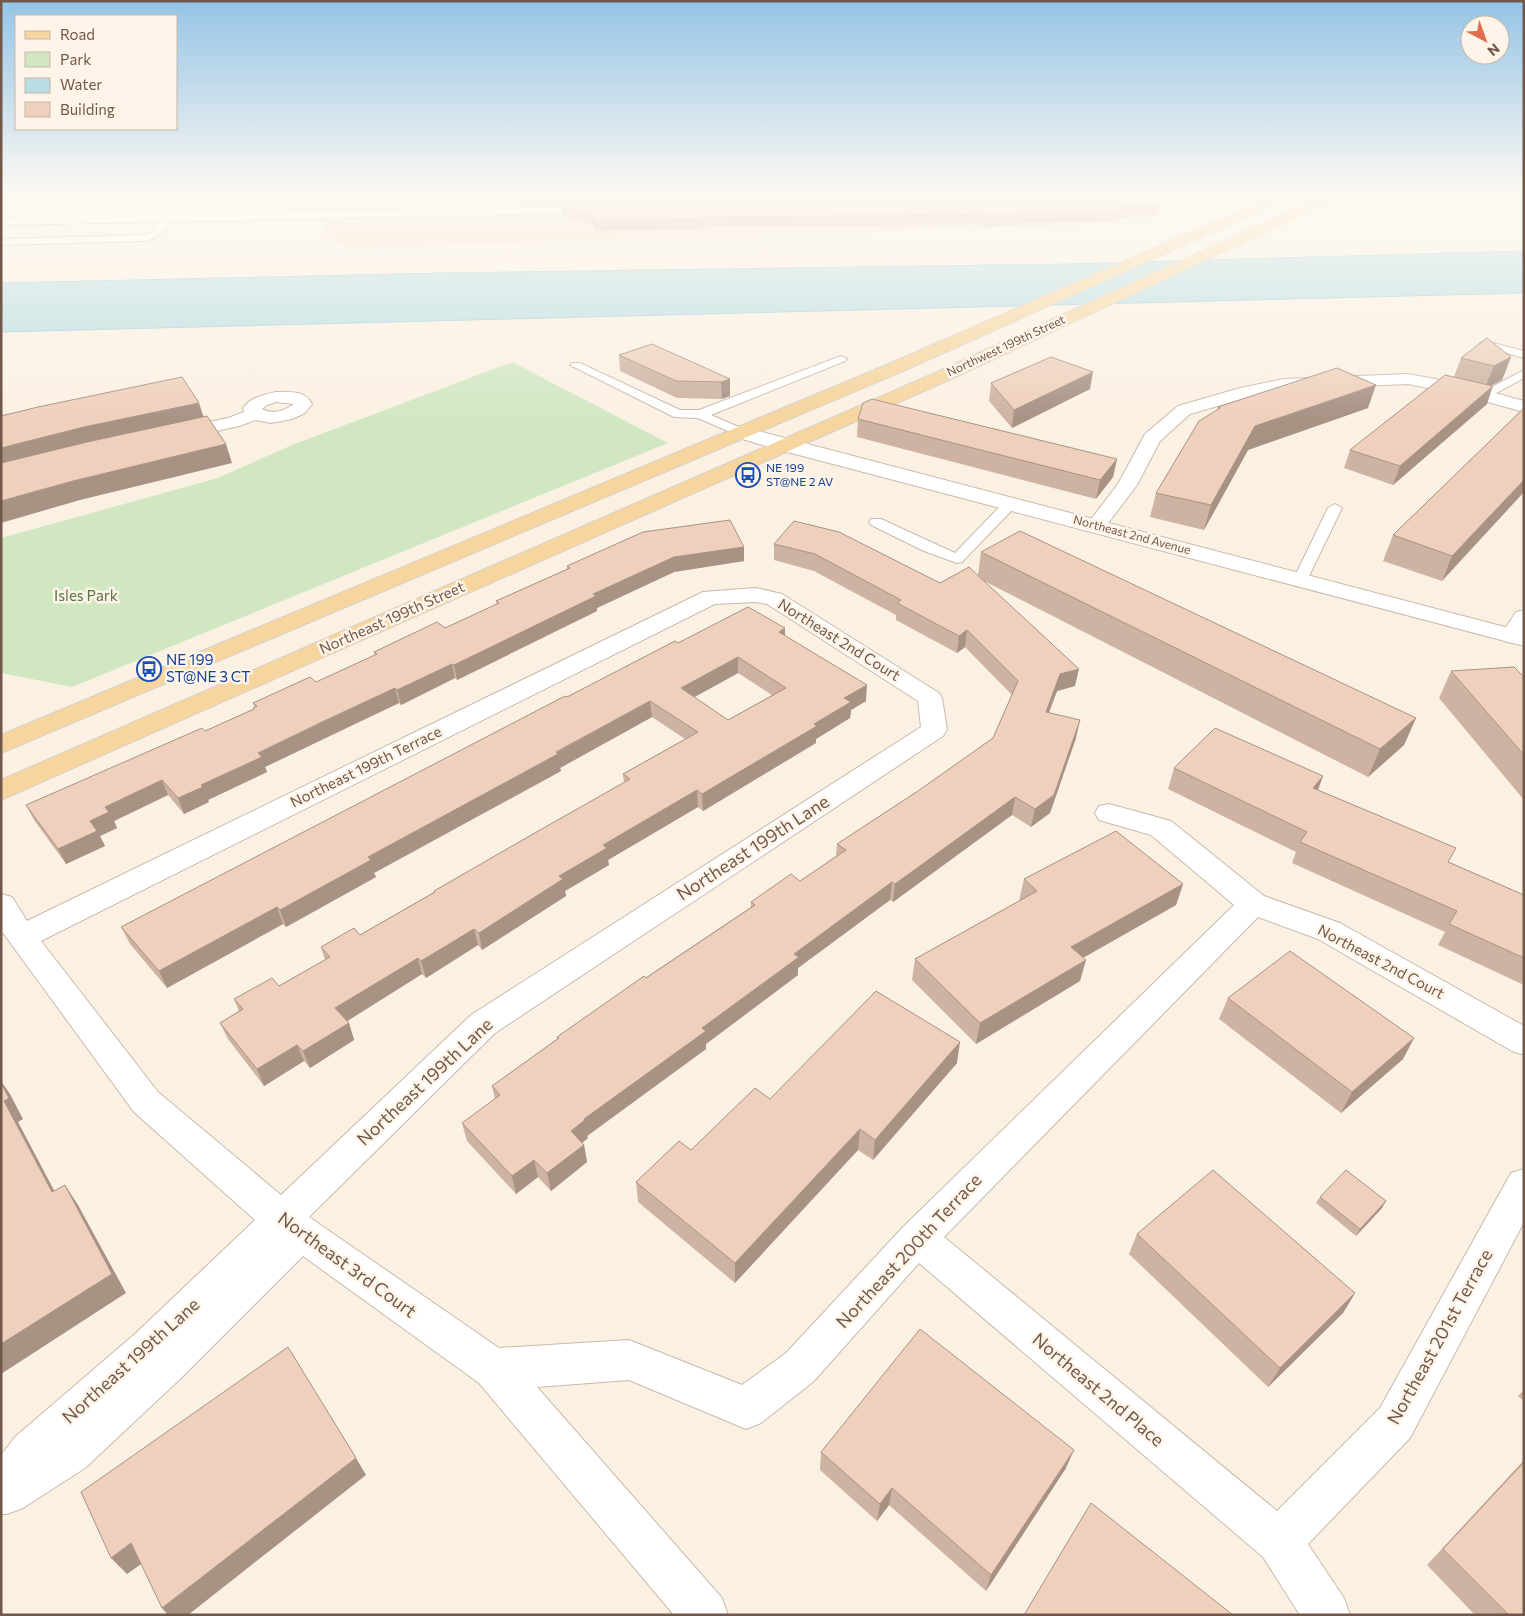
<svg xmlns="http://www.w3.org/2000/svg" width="1525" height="1616" viewBox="0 0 1525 1616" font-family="Commissioner,sans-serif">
<rect width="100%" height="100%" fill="#fbf1e3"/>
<!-- residential -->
<polygon fill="#f2e3d1" points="456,194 1223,194 1144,224 349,248 320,234 327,219 501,215"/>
<!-- green -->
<polygon fill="#d1e7c2" points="512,362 668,443 72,687 1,673 1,538 218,478 292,445"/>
<!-- water -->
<polygon fill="#b8dde3" stroke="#9fccd4" points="1524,251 1524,293 1,332 1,283 441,273 1067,264"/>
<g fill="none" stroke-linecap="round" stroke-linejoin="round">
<defs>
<g id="service">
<polygon points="1390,194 1401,194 1351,218 1348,219 1343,216"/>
<path d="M1414 194 1455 197 1480 194C1467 205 1427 204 1414 194Z"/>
<polygon points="169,215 174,218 155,238 145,241 1,245 1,239 145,235 149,234 166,216"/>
<polygon points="1485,341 1524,351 1524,358 1481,346 1479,344"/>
<polygon points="841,356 847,359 845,361 711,415 743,429 745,432 739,436 698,418 674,417 570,365 572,363 580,363 680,410 699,410"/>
<polygon points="1524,370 1524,378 1487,398 1479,398 1477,395"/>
<polygon points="1010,500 1017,504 1015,507 962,562 957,563 924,551 871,525 869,522 871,519 881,519 955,553 1005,501"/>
<polygon points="1335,504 1342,508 1307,580 1305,583 1295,583 1293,580 1328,508"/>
</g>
<g id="minor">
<polygon points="211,194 226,194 258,212 599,205 606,209 599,213 1,225 1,217 239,212"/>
<polygon points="676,194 693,194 724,205 726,208 719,212 714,211 678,197"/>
<polygon points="924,194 943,194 964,200 965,203 959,207 926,197"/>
<polygon points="1158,194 1164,198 1163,201 1115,203 1109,199 1115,195"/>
<polygon points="1408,374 1462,384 1524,401 1524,412 1459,394 1408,384 1284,389 1249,397 1190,414 1160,441 1137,485 1103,530 1096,532 1089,530 1086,526 1118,484 1145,434 1178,406 1240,388 1284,379"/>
<path d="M276 392C289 392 306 390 312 404L305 413 292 419 271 423 256 420 239 426 177 440 170 438 168 434 170 430 228 418 244 412 243 408C251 397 263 395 276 392ZM276 402 294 404C284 411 273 415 262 409L267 405Z"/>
<path d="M756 588 782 594 939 693 942 698 947 730 943 736 495 1033 309 1217 499 1348 629 1340 742 1385 786 1353 904 1226 1234 905 1151 835 1099 820 1095 813 1099 806 1109 804 1171 821 1264 896 1340 923 1524 1026V1055L1512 1051 1318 939 1258 917 944 1237 1277 1511 1380 1408 1511 1173 1524 1169V1222L1410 1438 1308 1544 1344 1598 1350 1615H1300L1263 1557 919 1263 814 1381 761 1423 746 1429 629 1380 537 1387 722 1598 728 1615H674L479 1383 303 1256 180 1379 85 1468 23 1508 7 1514H1V1455L15 1437 136 1333 255 1220 134 1112 1 930V894L12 897 27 921 703 592ZM756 602 767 604 918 701 921 727 471 1015 281 1195 158 1092 41 941 715 604Z"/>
<polygon points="1524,610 1524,636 1520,641 1512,643 1504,641 1500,636 1516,612"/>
</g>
<polygon id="tertiary" points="739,426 1524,632 1524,646 776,449 732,436 730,432 732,428"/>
<g id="primary">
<polygon points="1278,194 1294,194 1292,197 903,371 1,753 1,735 891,363"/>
<polygon points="1327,194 1343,194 1341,197 949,380 1,800 1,780 937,372"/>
</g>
</defs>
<!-- service casing -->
<use href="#service" stroke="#cbb9aa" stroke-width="2"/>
<!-- minor casing -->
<use href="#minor" stroke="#cbb9aa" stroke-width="2"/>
<!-- tertiary casing -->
<use href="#tertiary" stroke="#cbb9aa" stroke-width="2"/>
<!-- primary casing -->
<use href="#primary" stroke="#d7d0cc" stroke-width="2"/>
<!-- service -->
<use href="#service" fill="#fff" fill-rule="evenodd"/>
<!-- minor -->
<use href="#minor" fill="#fff" fill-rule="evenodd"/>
<!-- tertiary -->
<use href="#tertiary" fill="#fff" fill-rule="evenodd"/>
<!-- primary -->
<use href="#primary" fill="#f6d59e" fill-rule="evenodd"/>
</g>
<!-- wall -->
<g fill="#ceb3a2" fill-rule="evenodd">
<polygon points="494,194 1068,194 527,205 503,198"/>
<polygon points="1509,194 1524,194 1524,209 1522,208 1519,201"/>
<polygon points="562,206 1160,206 1158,215 1119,218 1118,221 1020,223 1019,225 988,226 976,224 702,227 703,229 595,231 594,225 563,216"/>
<polygon points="619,355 730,379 730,396 722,399 677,398 620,371"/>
<polygon points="1511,357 1502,380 1491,386 1487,404 1393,485 1344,468 1350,450 1454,377 1461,358"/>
<polygon points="991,383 1090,389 1012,428 989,401"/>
<polygon points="1218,407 1368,408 1248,450 1204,530 1150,517 1156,493 1217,410"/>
<polygon points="1524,408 1442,581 1383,561 1393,535"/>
<polygon points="858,419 1117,459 1113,477 1096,499 857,437"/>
<polygon points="774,544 940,583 978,575 981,552 1416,718 1404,745 1368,777 984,581 1075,686 1057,691 1049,713 1076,738 1050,813 1031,827 1012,815 893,902 890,900 798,968 798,975 706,1044 706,1049 587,1136 588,1138 582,1143 584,1145 587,1162 551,1191 538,1177 516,1194 467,1141 462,1123 495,1099 492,1086 557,1039 557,1037 751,907 751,902 800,881 836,856 837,844 918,791 993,738 1012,695 965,647 957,653 896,620 896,615 814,571 774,560"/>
<polygon points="744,547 744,561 674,572 597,608 597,611 457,680 455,678 401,705 399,703 327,737 265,767 267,772 208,800 209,802 184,814 168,795 114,821 117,828 100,836 105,846 66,864 34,820 26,805 205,731 253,710 253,708 255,708 253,703 316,682 375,656 374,652 445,628 497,604 496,601 567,569 567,566"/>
<path d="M785 636 866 701 851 710 850 718 816 739V743L703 811 698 807 608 860 609 865 565 891 566 896 482 950 478 945 426 978 422 974 347 1021 349 1023 354 1040 310 1068 304 1061 264 1086 228 1039 220 1023 239 1011 234 999 279 986 325 960 321 947 360 935 434 892V891L624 783 623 774 685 739 652 717 560 768 561 771 374 873 376 877 286 927 283 924 167 988 130 944 121 927 567 697 678 643ZM738 673 772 695 728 720 694 697Z"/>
<polygon points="1451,671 1524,677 1524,800 1439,698"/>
<polygon points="1174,768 1323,776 1318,790 1449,862 1524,895 1524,985 1438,945 1445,932 1292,863 1296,852 1168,789"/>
<polygon points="1024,879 1183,884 1176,905 1083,958 1080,981 976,1044 912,980 915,959 1019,901"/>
<polygon points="1228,998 1414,1038 1403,1059 1341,1113 1219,1019"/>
<polygon points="957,1063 873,1160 858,1150 735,1283 638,1202 636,1182 691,1150 770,1099"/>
<polygon points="1320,1197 1382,1208 1356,1236 1316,1203"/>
<polygon points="1137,1234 1355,1293 1343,1313 1268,1387 1129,1254"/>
<polygon points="1524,1390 1524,1401 1518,1396"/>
<polygon points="821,1452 1066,1468 986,1591 889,1505 877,1521 820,1470"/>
<polygon points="1524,1460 1524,1615 1475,1615 1427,1565"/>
</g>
<!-- shaded-wall -->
<g fill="#a79284">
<polygon points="1511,357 1502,380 1485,388 1494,366"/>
<polygon points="1093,372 1090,389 1012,428 1014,410"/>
<polygon points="730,379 730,396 722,399 721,382"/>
<polygon points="1376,385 1368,408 1248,450 1204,530 1211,505 1255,426"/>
<polygon points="1493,386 1487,404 1393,485 1400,466"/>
<polygon points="199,403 205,421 1,468 1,448 84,427"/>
<polygon points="226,444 232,463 80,500 1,523 1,501 73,481"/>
<polygon points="1117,459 1113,477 1096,499 1100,480"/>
<polygon points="1524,480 1524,492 1442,581 1452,556"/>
<polygon points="744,547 744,561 674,572 597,608 597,611 457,680 454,665 593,594 674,557"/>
<polygon points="785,628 785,644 779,632"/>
<polygon points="967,630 965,647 957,653 959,636"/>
<polygon points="738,657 738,673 682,704 681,688"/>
<polygon points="452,664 455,678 401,705 397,690"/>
<polygon points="1079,669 1075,686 1057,691 1042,730 1046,712 1060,674"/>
<polygon points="867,685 866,701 851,710 850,718 816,739 816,743 703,811 702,794 844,698"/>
<polygon points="395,688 399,703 265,767 267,772 208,800 209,802 184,814 178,798 258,753"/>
<polygon points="650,701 652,717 560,768 561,771 374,873 376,877 286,927 280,910 368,857"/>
<polygon points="1416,718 1404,745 1368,777 1380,749"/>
<polygon points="1080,720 1076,738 1050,813 1031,827 1035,809"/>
<polygon points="1323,776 1315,797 1313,788"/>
<polygon points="162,780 168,795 114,821 117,828 100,836 105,846 66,864 58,849 90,821 105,807"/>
<polygon points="697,790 698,807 608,860 609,865 565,891 566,896 482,950 479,933 603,845"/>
<polygon points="1015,797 1012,815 893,902 895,884"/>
<polygon points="892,882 890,900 798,968 798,975 706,1044 706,1049 587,1136 588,1138 574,1149 571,1131 584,1119 702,1028 794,954"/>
<polygon points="1183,884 1176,905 1065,968 1071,947"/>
<polygon points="277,907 283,924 167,988 159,971"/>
<polygon points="474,929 478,945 426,978 421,961"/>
<polygon points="418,958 422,974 341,1025 335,1008"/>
<polygon points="1086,960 1080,981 976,1044 980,1023"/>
<polygon points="349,1023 354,1040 310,1068 303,1051"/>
<polygon points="1414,1038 1403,1059 1341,1113 1352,1092"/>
<polygon points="960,1042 957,1063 873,1160 875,1140"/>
<polygon points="297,1045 304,1061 264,1086 257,1069"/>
<polygon points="1,1081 10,1094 23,1119 18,1122 66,1213 52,1192 4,1101"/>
<polygon points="860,1129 858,1150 735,1283 735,1263"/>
<polygon points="584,1145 587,1162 551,1191 547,1173"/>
<polygon points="534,1160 538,1177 516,1194 512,1176"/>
<polygon points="65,1185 78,1205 126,1293 1,1374 1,1344"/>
<polygon points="1386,1201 1382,1208 1356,1236 1360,1229"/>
<polygon points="1355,1293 1343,1313 1268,1387 1280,1368"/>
<polygon points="1074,1450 1066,1468 986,1591 991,1575"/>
<polygon points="356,1458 366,1475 188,1615 168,1615 162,1608"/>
<polygon points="892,1488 889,1505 877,1521 880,1504"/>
<polygon points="131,1543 147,1560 127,1574 111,1558"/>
</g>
<!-- building -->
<g fill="#efd0bc" stroke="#a79284" fill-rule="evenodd">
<polygon points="517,194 652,194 526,196"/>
<polygon points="1149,195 1160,206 1117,208 1120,212 1019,213 1021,216 990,216 977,215 702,217 702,219 594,222 595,216 562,206"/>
<polygon points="1487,338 1511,357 1494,366 1461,358"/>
<polygon points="652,344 730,379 721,382 676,381 619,355"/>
<polygon points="1051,357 1093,372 1014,410 991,383"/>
<polygon points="1337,368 1376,385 1255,426 1211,505 1156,493 1199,421 1220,408 1218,407"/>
<polygon points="1445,375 1493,386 1400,466 1350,450"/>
<polygon points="182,377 199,403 84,427 1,448 1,416 38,407"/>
<polygon points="872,399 1117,459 1100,480 858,419 863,403"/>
<polygon points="1524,408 1524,480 1452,556 1393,535"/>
<polygon points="207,416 226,444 73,481 1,501 1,463 87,442"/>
<polygon points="730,520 744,547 674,557 593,594 596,596 454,665 452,664 397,690 395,688 322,722 258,753 262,757 201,785 203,787 178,798 162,780 105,807 109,812 90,821 97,831 58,849 26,805 202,728 205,731 254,709 253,708 257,706 253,703 310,677 316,682 377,654 374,652 437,622 445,628 499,603 496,601 570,568 567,566 643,532"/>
<polygon points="794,521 839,532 940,583 969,567 1079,669 1060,674 1046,712 1080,720 1054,795 1035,809 1015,797 895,884 892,882 794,954 799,957 702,1028 706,1031 584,1119 585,1120 571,1131 584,1145 547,1173 534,1160 512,1176 462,1123 500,1095 492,1086 559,1038 557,1037 644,976 646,978 755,905 751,902 791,874 800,881 846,850 837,844 918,791 993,738 1018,681 967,630 959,636 897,603 901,600 815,554 774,544"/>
<polygon points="1020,531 1416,718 1380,749 981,552"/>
<path d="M748 607 785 628 779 632 867 685 844 698 851 702 814 724 817 726 702 794 697 790 603 845 607 848 559 876 563 879 479 933 474 929 421 961 418 958 335 1008 349 1023 303 1051 297 1045 257 1069 220 1023 243 1009 234 999 272 978 279 986 330 957 321 947 354 928 360 935 435 892 434 891 519 842 630 779 623 774 698 732 650 701 556 752 558 754 368 857 371 860 280 910 277 907 159 971 121 927 565 696 567 697 675 641 678 643ZM738 657 786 688 728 720 681 688Z"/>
<polygon points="1514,667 1524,677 1524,755 1451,671"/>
<polygon points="1215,728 1323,776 1313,788 1456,848 1448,862 1524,895 1524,958 1449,924 1457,911 1300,842 1307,832 1174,768"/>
<polygon points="1116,831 1183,884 1071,947 1086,960 980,1023 915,959 1037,891 1024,879"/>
<polygon points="1290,951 1414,1038 1352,1092 1228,998"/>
<polygon points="876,991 960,1042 875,1140 860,1129 735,1263 636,1182 679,1141 691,1150 755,1088 770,1099"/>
<polygon points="1,1083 9,1098 4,1101 52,1192 65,1185 112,1274 1,1344"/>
<polygon points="1213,1170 1355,1293 1280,1368 1137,1234"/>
<polygon points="1346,1170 1386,1201 1360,1229 1320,1197"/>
<polygon points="920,1329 1074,1450 991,1575 892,1488 880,1504 821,1452"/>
<polygon points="288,1347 356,1458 162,1608 131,1543 111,1558 81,1492"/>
<polygon points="1524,1462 1524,1615 1509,1615 1443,1549"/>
<polygon points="1091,1503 1233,1615 1024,1615"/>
</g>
<!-- sky -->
<linearGradient id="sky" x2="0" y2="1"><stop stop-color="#95c4e6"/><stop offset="0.46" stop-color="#fdf9f2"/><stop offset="1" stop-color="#fdf9f2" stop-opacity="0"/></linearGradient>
<rect width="1525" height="420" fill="url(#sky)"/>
<!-- icons -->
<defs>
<symbol id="bus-ring" viewBox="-11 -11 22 22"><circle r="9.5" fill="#fef5e8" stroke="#1a4fb4" stroke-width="1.5"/><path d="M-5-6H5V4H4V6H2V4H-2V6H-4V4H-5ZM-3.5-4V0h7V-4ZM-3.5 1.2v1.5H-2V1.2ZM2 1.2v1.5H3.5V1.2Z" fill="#1a4fb4"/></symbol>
</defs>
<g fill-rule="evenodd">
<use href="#bus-ring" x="734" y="461" width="28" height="28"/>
<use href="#bus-ring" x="135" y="655" width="28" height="28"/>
</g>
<g text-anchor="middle" stroke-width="5" stroke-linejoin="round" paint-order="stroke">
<!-- far-street labels -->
<g font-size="12" fill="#71584a" stroke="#fef5e8">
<text transform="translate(1006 346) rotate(-25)" y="4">Northwest 199th Street</text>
<text transform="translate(1132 535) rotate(15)" y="4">Northeast 2nd Avenue</text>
</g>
<!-- far-transit labels -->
<g font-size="12" fill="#164399" stroke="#fef5e8" text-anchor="start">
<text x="766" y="472">NE 199<tspan x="766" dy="14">ST@NE 2 AV</tspan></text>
</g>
<!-- park labels -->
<g font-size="15" fill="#537743" stroke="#fef5e8">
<text x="86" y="601">Isles Park</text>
</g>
<!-- street labels -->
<g font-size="15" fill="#71584a" stroke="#fef5e8">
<text transform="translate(392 618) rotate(-24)" y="5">Northeast 199th Street</text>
<text transform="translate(839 640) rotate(32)" y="5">Northeast 2nd Court</text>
<text transform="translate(366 767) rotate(-26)" y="5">Northeast 199th Terrace</text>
<text transform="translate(1381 962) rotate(28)" y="5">Northeast 2nd Court</text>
</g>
<!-- transit labels -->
<g font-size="15" fill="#164399" stroke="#fef5e8" text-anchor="start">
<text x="166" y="665">NE 199<tspan x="166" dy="17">ST@NE 3 CT</tspan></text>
</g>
<!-- near-street labels -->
<g font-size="18" fill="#71584a" stroke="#fef5e8">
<text transform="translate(753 848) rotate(-33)" y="6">Northeast 199th Lane</text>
<text transform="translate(425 1082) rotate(-43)" y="6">Northeast 199th Lane</text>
<text transform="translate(909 1251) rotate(-47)" y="6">Northeast 200th Terrace</text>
<text transform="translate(347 1265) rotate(36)" y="6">Northeast 3rd Court</text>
<text transform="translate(1440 1337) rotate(-61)" y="6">Northeast 201st Terrace</text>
<text transform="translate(131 1361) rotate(-42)" y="6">Northeast 199th Lane</text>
<text transform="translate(1098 1390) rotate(40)" y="6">Northeast 2nd Place</text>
</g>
</g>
<!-- border -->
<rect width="1525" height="1616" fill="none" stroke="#71584a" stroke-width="5"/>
<!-- legend -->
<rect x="15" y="15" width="162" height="115" fill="#fef5e8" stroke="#c6b6a9"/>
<rect x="25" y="31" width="25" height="8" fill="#f6d59e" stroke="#c6b6a9"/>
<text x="60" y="40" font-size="15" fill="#71584a">Road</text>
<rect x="25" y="52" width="25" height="15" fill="#d1e7c2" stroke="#c6b6a9"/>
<text x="60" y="65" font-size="15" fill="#71584a">Park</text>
<rect x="25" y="78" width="25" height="15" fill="#b8dde3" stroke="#c6b6a9"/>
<text x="60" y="90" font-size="15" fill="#71584a">Water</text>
<rect x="25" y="102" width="25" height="15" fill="#efd0bc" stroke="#c6b6a9"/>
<text x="60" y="115" font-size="15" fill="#71584a">Building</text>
<!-- north arrow -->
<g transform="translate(1485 40) rotate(139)"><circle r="24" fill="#fef5e8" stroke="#c6b6a9"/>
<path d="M0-4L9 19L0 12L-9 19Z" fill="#df6d4e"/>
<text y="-8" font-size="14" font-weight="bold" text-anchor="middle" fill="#71584a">N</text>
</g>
</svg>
